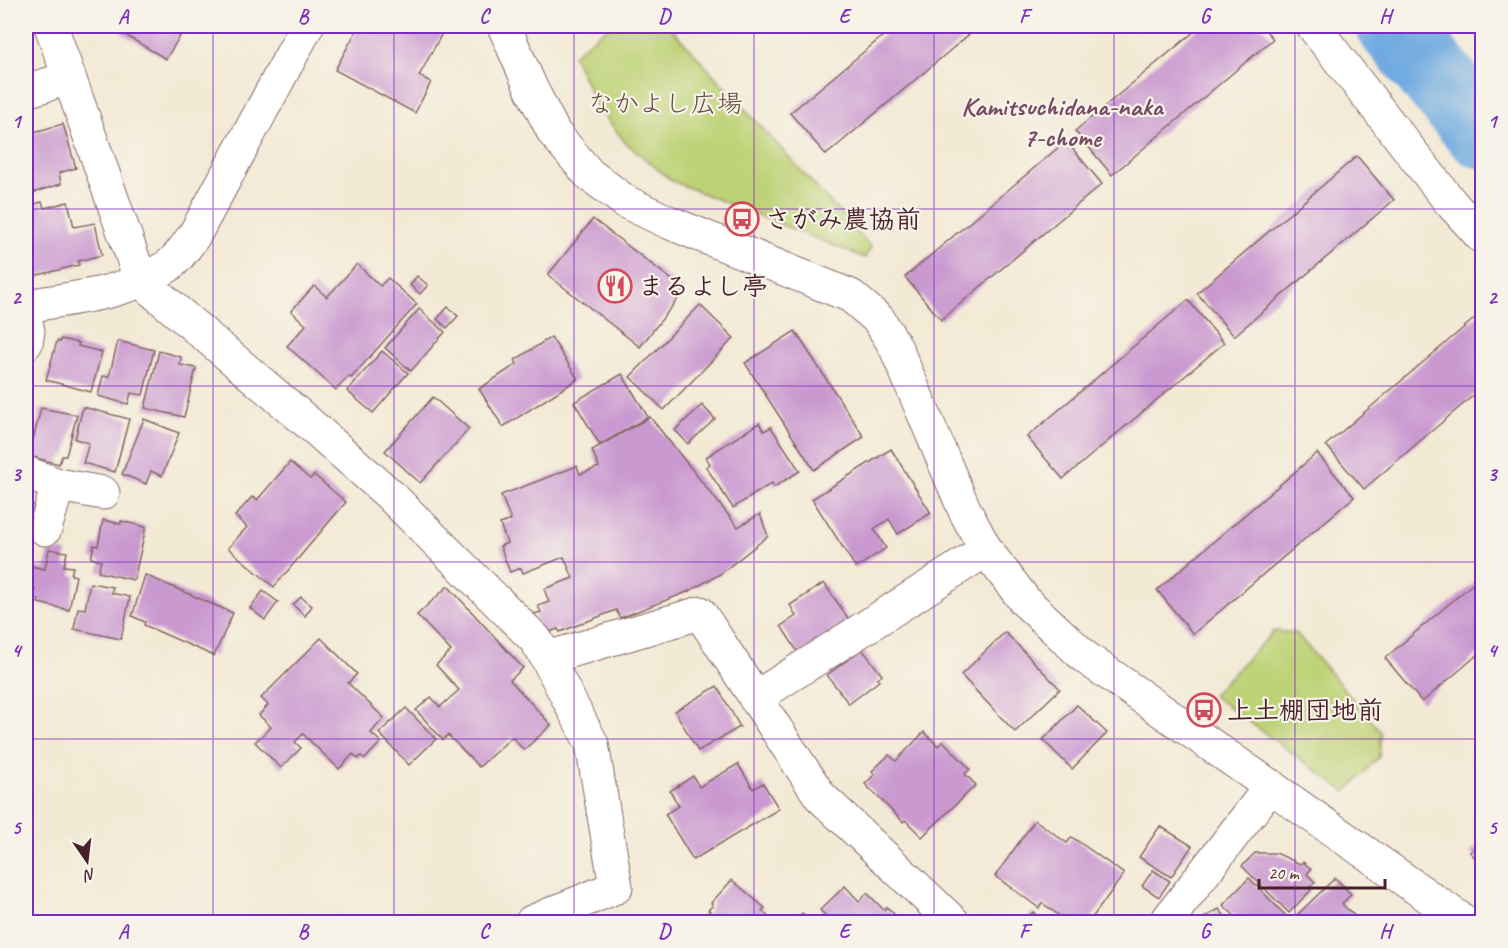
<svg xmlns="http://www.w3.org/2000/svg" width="1508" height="948" viewBox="0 0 1508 948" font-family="Caveat,'Klee One',sans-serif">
<rect width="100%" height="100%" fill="#f7f3e8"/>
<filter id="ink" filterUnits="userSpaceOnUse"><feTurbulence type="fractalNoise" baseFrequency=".0167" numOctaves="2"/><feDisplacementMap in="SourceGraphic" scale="12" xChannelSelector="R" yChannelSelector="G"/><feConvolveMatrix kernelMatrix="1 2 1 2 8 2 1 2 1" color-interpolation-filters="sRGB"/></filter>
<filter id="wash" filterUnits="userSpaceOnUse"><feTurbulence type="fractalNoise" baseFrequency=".008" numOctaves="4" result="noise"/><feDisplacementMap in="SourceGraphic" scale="24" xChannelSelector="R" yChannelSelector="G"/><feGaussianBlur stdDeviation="1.35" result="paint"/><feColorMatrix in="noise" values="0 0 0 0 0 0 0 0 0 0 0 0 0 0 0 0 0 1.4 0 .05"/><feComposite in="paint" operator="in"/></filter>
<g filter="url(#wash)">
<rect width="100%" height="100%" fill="#f3ead5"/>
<!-- green -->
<g fill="#bed276" stroke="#847850" stroke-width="1.5">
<polygon points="609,26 669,26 871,247 865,258 672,181 625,142 596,105 573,55"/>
<polygon points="1274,631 1296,633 1381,732 1379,757 1346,792 1212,695"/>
</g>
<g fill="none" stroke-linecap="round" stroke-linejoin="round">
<!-- river -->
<polyline stroke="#6faae0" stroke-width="75" points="1394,26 1482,131"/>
</g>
<g id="blocks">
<!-- building -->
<g fill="#ca99d0">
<polygon points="124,26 186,26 166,59 120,32"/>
<polygon points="359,26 446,26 419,76 431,82 415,113 335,70"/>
<polygon points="895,26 979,26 826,155 790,113"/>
<polygon points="1201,26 1262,26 1273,39 1112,175 1075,131"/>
<polygon points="26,53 31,71 26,72"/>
<polygon points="63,124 76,168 59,173 61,184 26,195 26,134"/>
<polygon points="1066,141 1102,184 941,320 905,277"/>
<polygon points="1357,156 1394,200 1234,336 1197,293"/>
<polygon points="42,202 44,208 68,202 74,227 95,223 102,255 78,261 79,265 34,276 26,242 26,206"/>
<polygon points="593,219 685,290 640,347 548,275"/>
<polygon points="357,264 380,286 388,278 417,304 351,378 349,376 336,390 287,346 306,325 291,311 314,286 327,297"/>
<polygon points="417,276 428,285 420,294 410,285"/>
<polygon points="1188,300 1224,343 1063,479 1027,437"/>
<polygon points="700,305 734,338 664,410 630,377"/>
<polygon points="448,307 458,316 447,328 437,319"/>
<polygon points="419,309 445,332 411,371 385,348"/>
<polygon points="1482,312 1482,388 1364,489 1326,445"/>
<polygon points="795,331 864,437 814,470 745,363"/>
<polygon points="551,337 578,379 503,427 479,389 517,364 515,360"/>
<polygon points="61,339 79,343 78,346 102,352 91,392 46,380 57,341 60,342"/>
<polygon points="118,341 154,350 143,395 131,393 128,404 98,396 103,376 109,377"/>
<polygon points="159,351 181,357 180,365 196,368 184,417 145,408"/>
<polygon points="382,351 408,373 373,413 347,391"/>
<polygon points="622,374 648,417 600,445 574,402"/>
<polygon points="433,397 469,429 420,483 385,451"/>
<polygon points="702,405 715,419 688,444 675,430"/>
<polygon points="83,407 129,419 115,472 83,463 89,443 75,439"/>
<polygon points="41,408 77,415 66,456 62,456 59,464 29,456"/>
<polygon points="650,417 738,527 760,514 768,536 720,574 687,592 620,618 616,610 560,632 558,629 542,635 534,614 541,612 538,606 549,602 544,589 573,578 564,557 523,573 521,568 510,572 500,546 507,543 500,524 511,520 501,495 577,466 580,474 599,467 592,450"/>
<polygon points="144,419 179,433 162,476 151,471 146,484 122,474"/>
<polygon points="759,423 764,431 771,427 800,471 774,487 772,483 733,508 706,467 710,464 706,457"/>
<polygon points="891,449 931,513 898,534 889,519 874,529 886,548 856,568 812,499"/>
<polygon points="1317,453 1354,497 1193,634 1157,590"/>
<polygon points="290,462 310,479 314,475 346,502 274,587 228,548 247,527 235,516 252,497 257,500"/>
<polygon points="26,503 34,505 26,536"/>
<polygon points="103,520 121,524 121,521 146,527 134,580 98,572 101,561 91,558 94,545 98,546"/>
<polygon points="49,549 67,552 64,566 73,567 71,575 76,576 69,610 38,603 39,599 33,599 35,590 26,588 30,566 45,569"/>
<polygon points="145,575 233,613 214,656 144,625 145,622 132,616"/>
<polygon points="1482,576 1482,651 1422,702 1385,658"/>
<polygon points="90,583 113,587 111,593 130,597 121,639 74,629 78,608 85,609"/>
<polygon points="824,583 850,621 799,654 781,626 796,616 790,605"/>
<polygon points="448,586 523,668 510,680 551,725 524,750 512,737 479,767 448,735 443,740 416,710 431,697 440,707 459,690 436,665 451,651 417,615"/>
<polygon points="263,591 278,602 265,620 250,608"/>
<polygon points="301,597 312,606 305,616 293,605"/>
<polygon points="1005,632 1060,689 1015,732 961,675"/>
<polygon points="321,638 357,674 348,683 384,718 371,733 381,742 365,759 361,756 358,759 353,754 339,769 303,734 295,742 301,748 281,768 255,742 271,727 259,715 268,705 261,698"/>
<polygon points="862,649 882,675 877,679 879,681 849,704 827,675"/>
<polygon points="717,686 740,727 698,751 675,711"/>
<polygon points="1077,705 1107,733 1072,769 1043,740"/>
<polygon points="406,708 436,739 409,765 379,733"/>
<polygon points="924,732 938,746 943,741 970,769 965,774 976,785 922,837 905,820 903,822 865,784 875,774 872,771 889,755 896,761"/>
<polygon points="738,764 753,789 763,783 779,809 693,860 665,814 679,806 670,791 693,776 699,787"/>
<polygon points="1035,820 1067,843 1072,837 1124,874 1089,922 1068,922 1042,903 1039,908 995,876"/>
<polygon points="1160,826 1192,846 1171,877 1139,857"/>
<polygon points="1482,841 1482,866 1470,852"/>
<polygon points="1255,853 1276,853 1300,864 1303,862 1311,869 1307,874 1315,882 1309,888 1311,890 1289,913 1242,866"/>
<polygon points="1153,870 1170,881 1159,897 1142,886"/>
<polygon points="1249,878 1289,919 1286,922 1241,922 1223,905"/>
<polygon points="1335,878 1351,894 1342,904 1361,922 1297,922 1293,919"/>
<polygon points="732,880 765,908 762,911 770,918 766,922 709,922 704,918 710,911 708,910 713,905 711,903"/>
<polygon points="845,886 859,901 867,893 884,910 887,907 902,922 829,922 831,921 820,910"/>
<polygon points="1219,909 1229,922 1198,922 1202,919"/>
<polygon points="1033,912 1043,922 1022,922"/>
<polygon points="802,913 812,922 792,922"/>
</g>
</g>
</g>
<g filter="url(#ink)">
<use href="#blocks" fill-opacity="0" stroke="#856666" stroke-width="1.5"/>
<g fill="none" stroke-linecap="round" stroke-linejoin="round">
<defs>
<g id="minor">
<polyline points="51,26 141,281 319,432 390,495 535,639 547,658 592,744 616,887 532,922"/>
<polyline points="504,26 531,88 554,133 589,174 626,202 668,222 851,296 879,320 895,346 965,511 986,550 1025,601 1086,658 1465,922"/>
<polyline points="1313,26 1451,203 1482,237"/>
<polyline points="26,91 69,78"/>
<path d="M26 306C73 298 127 294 168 266 179 258 187 245 195 234L307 26"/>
<polyline points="26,322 28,331 26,343"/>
<polyline points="26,473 58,485 103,493"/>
<polyline points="45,529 58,485"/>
<polyline points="547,658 700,613 820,796 953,922"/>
<polyline points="755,698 986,550"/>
<polyline points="1166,922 1271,786"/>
</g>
</defs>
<!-- minor casing -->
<use href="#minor" stroke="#856666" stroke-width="35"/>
<!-- path -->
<polyline stroke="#856666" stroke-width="4" stroke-dasharray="1.5 4.5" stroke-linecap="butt" points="1472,26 1482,39"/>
<!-- minor -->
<use href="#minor" stroke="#fff" stroke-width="33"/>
</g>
</g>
<!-- grid -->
<path fill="none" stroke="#7b2cbf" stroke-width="1.5" stroke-opacity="0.55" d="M213 26V922M394 26V922M574 26V922M754 26V922M934 26V922M1114 26V922M1295 26V922M26 209H1482M26 386H1482M26 562H1482M26 739H1482"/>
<!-- icons -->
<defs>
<symbol id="bus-ring" viewBox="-11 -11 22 22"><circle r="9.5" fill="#f7f3e8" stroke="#d1495b" stroke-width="1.5"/><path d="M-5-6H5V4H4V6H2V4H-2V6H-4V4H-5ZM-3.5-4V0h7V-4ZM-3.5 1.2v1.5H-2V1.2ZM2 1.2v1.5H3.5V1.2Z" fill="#d1495b"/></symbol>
<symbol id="restaurant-ring" viewBox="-11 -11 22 22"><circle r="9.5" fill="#f7f3e8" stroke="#d1495b" stroke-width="1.5"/><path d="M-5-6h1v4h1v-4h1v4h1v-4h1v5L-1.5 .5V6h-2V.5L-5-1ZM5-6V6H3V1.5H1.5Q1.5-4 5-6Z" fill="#d1495b"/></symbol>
</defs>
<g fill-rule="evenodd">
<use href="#bus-ring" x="723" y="200" width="38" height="38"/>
<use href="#restaurant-ring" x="596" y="267" width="38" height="38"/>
<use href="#bus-ring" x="1185" y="691" width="38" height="38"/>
</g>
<g text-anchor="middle" stroke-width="4.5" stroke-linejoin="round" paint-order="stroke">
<!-- park labels -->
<g font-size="26" fill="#674c3e" stroke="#f7f3e8">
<text x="665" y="112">なかよし広場</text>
</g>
<!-- poi labels -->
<g font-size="26" font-weight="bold" fill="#4a1f2b" stroke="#f7f3e8" text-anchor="start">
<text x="765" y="228">さがみ農協前</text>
<text x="638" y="295">まるよし亭</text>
<text x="1227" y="719">上土棚団地前</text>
</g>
<!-- neighbourhood labels -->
<g font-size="27" font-weight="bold" fill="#774a65" stroke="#f7f3e8">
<text x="1062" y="115">Kamitsuchidana-naka<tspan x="1062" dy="31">7-chome</tspan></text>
</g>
</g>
<!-- margin -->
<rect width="1508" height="948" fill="none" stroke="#f7f3e8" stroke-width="66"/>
<!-- north arrow -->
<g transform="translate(87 861) rotate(166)" stroke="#f7f3e8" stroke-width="4.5" paint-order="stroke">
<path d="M0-4.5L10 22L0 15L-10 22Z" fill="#4a1f2b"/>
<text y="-9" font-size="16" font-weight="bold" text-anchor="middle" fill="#4a1f2b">N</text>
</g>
<!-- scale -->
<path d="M1259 879v9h126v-9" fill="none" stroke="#4a1f2b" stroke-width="3"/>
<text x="1268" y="879" font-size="18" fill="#4a1f2b" stroke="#f7f3e8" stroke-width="4.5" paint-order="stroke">20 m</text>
<rect x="33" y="33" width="1442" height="882" fill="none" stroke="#7b2cbf" stroke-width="2"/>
<g font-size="20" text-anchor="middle" font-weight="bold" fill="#7b2cbf">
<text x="123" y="23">A</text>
<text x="303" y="23">B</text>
<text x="484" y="23">C</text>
<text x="664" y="23">D</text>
<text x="844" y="23">E</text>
<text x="1024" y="23">F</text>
<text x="1205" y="23">G</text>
<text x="1385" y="23">H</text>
<text x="16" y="128">1</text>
<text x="1492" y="128">1</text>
<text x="16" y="304">2</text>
<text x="1492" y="304">2</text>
<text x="16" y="481">3</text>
<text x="1492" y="481">3</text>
<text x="16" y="657">4</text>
<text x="1492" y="657">4</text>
<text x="16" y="834">5</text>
<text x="1492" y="834">5</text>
<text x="123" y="938">A</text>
<text x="303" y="938">B</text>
<text x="484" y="938">C</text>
<text x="664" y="938">D</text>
<text x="844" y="938">E</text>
<text x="1024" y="938">F</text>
<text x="1205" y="938">G</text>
<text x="1385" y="938">H</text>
</g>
</svg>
